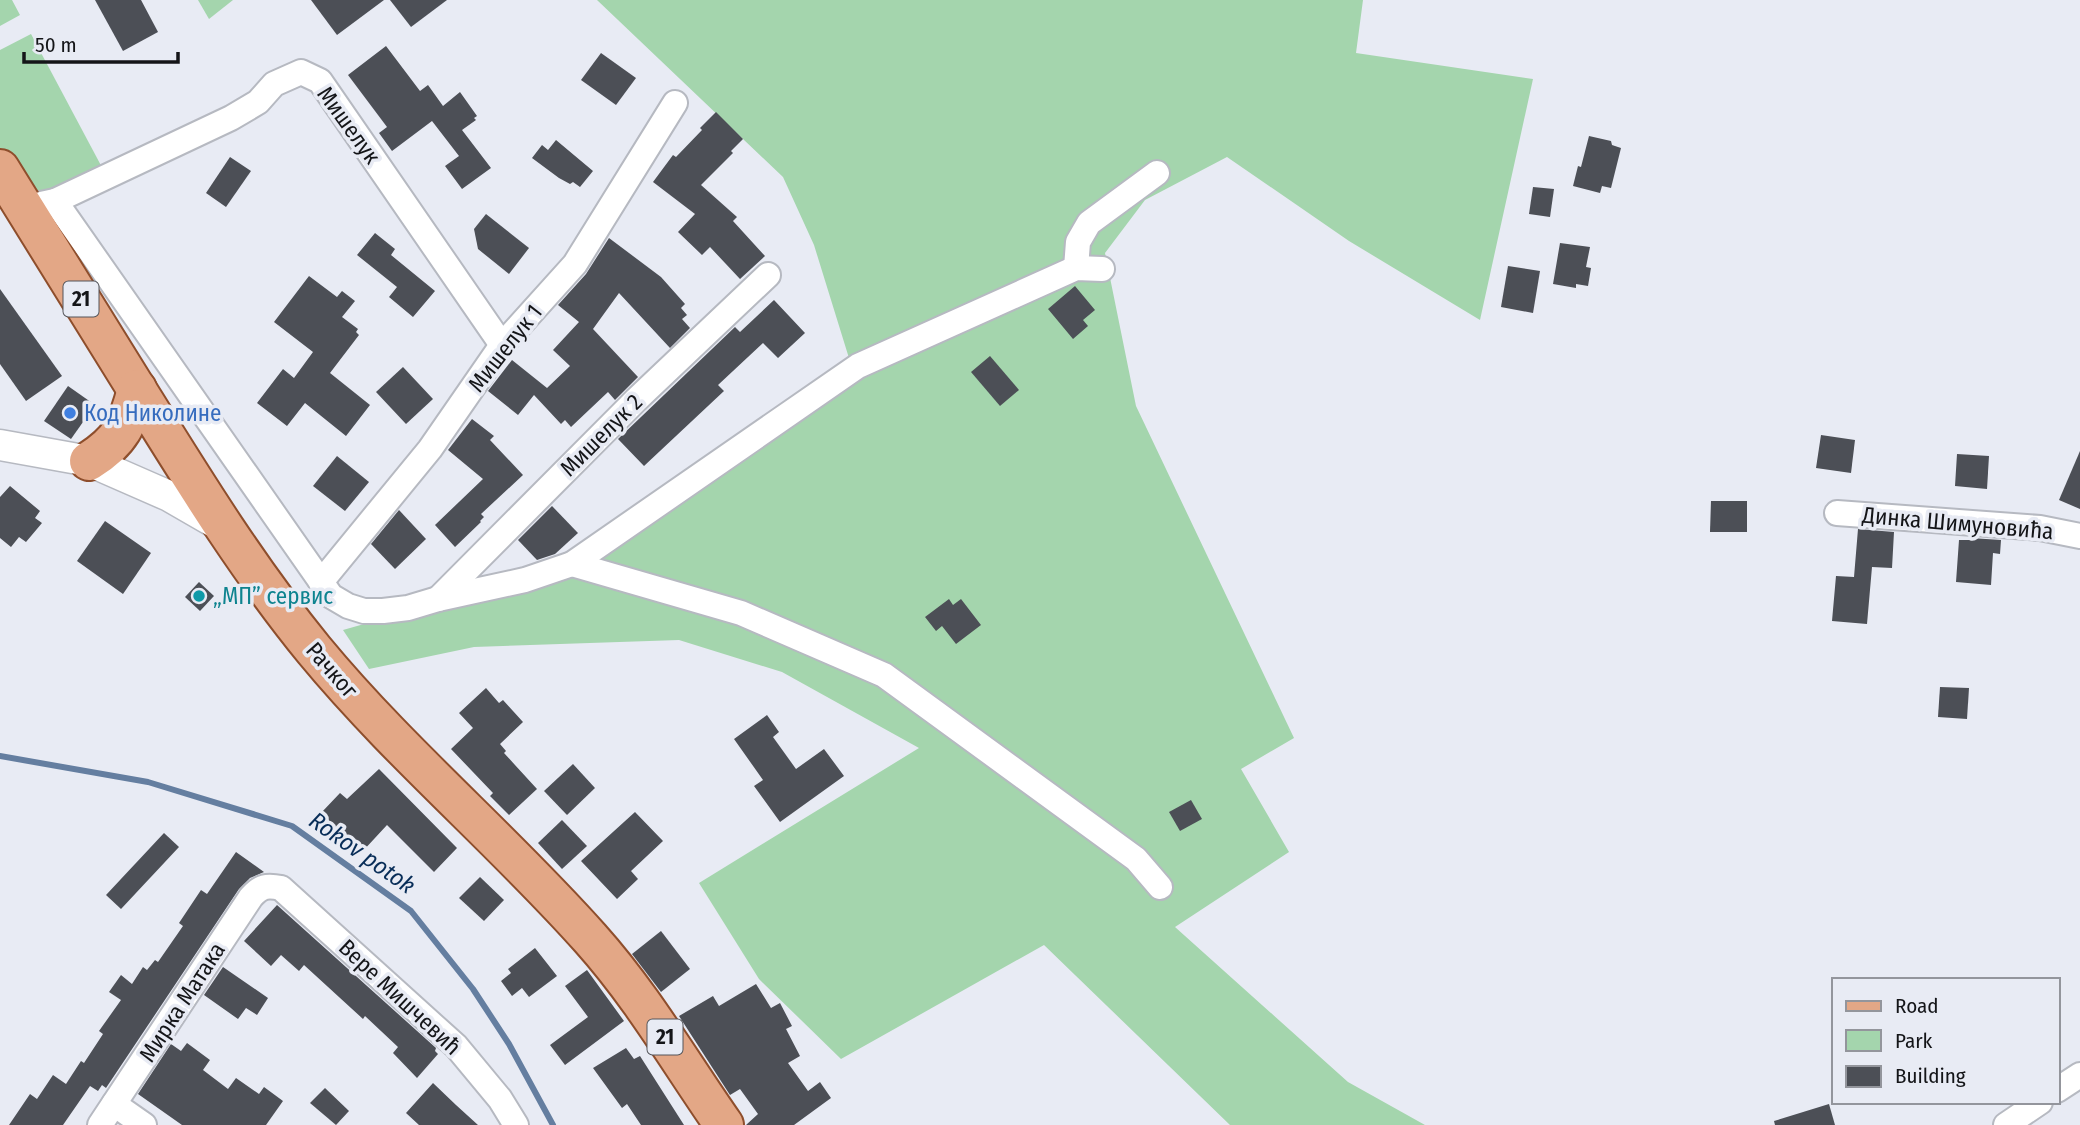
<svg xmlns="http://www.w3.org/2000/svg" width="2080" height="1125" viewBox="0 0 2080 1125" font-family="'Fira Sans Condensed',sans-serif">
<rect width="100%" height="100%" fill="#e8ebf4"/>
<!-- green -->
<g fill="#a4d5ad">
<polygon points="0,0 12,0 20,15 0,26"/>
<polygon points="198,0 233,0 209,19"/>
<polygon points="597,0 1363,0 1356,53 1533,79 1480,320 1349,241 1227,157 1145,200 1105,253 1136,406 1294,738 1241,769 1289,852 1175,927 1348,1082 1425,1125 1230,1125 1044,945 841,1059 759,979 699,883 919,748 782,672 679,640 474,647 369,669 343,630 568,566 853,371 814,245 783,177"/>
<polygon points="31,34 105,173 47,196 16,197 0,171 0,50"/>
</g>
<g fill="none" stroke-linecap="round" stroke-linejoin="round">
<!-- stream -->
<polyline stroke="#647ea0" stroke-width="6" points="0,756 148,782 292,826 411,911 473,989 509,1044 553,1125"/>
</g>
<!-- building -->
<g fill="#4c4f56">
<polygon points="95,0 141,0 158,32 123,51"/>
<polygon points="311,0 384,0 337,35"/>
<polygon points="390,0 447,0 411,27"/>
<polygon points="386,46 420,91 428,85 443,106 460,92 477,116 474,118 476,120 462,130 491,168 462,189 445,166 459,156 432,121 392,151 379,133 387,127 348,75"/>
<polygon points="601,53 636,78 616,105 581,80"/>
<polygon points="716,112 743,139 731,151 733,153 701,185 737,217 733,221 765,256 740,279 710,247 702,255 678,232 695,214 653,182 673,155 676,157 702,130 700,128"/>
<polygon points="1589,136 1611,141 1612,145 1621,148 1611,188 1602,186 1600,193 1573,186 1578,166 1581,167"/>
<polygon points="556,140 593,171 580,187 573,182 570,184 559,178 532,158 542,145 548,150"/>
<polygon points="230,157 251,171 226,207 206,193"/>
<polygon points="1533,187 1554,189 1550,217 1529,214"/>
<polygon points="486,214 529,248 509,274 478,249 474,229"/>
<polygon points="375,233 395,249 391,255 435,291 413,317 389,297 397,287 357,255"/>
<polygon points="609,238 661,277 685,304 681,308 687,315 682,319 690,328 670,348 619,293 593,329 638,377 615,400 608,392 571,427 565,420 561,424 534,395 518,415 488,391 512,360 547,388 570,366 553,350 579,322 558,305 586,274"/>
<polygon points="1560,243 1590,247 1586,267 1591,268 1588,286 1576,284 1576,288 1553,284"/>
<polygon points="1508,266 1540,271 1533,313 1501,307"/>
<polygon points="309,276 337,297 342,291 355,301 342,317 358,329 356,332 359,335 330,373 370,405 346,436 305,403 287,426 257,403 283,369 294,378 313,352 274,322"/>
<polygon points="1075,286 1095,310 1083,320 1088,326 1073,339 1048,309"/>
<polygon points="0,289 62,376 26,401 0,364"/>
<polygon points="774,300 805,333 778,358 763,343 718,385 724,391 644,466 618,439 735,327 740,332"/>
<polygon points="990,356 1019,390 1000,406 971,372"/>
<polygon points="403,367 433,399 406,424 376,392"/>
<polygon points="68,386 95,405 71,439 44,421"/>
<polygon points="472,419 494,436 490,440 523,475 481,514 484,517 480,521 481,522 455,547 435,525 483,479 448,450"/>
<polygon points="1821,435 1855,440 1851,473 1816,468"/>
<polygon points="2080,451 2080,509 2059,500"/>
<polygon points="1957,454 1989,456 1987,489 1955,486"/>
<polygon points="337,456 369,482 345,511 313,486"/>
<polygon points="10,486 40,511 35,518 42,523 26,542 19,537 11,547 0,538 0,497"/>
<polygon points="1711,501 1747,501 1747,532 1710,532"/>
<polygon points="552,506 578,533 555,554 537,560 518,540"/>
<polygon points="399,510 426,539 395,569 371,544"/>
<polygon points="105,521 151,553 123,594 77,561"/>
<polygon points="1858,529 1894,532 1892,568 1872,567 1867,624 1832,621 1836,576 1854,577"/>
<polygon points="1971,538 2001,540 2000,554 1993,553 1991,585 1956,582 1959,540 1971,540"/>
<polygon points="199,582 214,596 200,611 185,597"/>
<polygon points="949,599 953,605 961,599 981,625 956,644 942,626 936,631 925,617"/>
<polygon points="1940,687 1969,688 1967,719 1938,717"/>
<polygon points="486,688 499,703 503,700 523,722 500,744 506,751 504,753 537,789 509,815 490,796 493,793 451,749 473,728 459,713"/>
<polygon points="767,715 779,732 773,737 796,769 824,749 844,776 780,822 754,786 763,780 734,739"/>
<polygon points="573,764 595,788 567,815 544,791"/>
<polygon points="379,769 457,848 434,872 387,825 362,852 321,813 340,793 347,799"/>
<polygon points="1191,800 1202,819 1180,831 1169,812"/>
<polygon points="635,812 663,841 631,871 638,879 617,899 581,861"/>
<polygon points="562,820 587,846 562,869 538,843"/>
<polygon points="164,833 179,847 121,909 106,895"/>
<polygon points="236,852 264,872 250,878 239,889 106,1088 102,1085 98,1091 90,1086 63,1125 9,1125 30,1094 37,1099 53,1075 66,1084 81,1061 84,1063 103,1034 99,1031 121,1000 109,992 121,975 132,984 143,967 147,970 155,960 158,962 183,926 179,923 201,890 207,894"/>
<polygon points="480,877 504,900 484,921 459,898"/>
<polygon points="277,905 436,1048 435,1051 438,1054 417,1078 393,1053 398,1047 365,1016 363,1019 304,965 299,971 281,955 271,966 244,941"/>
<polygon points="661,931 690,969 661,992 632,954"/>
<polygon points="535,948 557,976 529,997 522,988 512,996 501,981 511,973 508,969"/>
<polygon points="223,967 268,998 257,1015 246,1008 238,1019 204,995"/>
<polygon points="587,970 624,1021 565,1065 550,1045 588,1017 565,986"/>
<polygon points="756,984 771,1008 780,1003 792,1026 786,1029 800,1056 788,1063 808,1091 820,1082 831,1098 794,1125 746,1125 758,1114 740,1089 730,1095 679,1016 713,996 719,1006"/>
<polygon points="187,1043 210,1060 203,1070 228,1089 236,1078 259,1094 264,1087 283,1101 266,1125 182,1125 138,1094 171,1044 181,1051"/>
<polygon points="626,1048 634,1059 640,1056 684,1125 641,1125 627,1104 622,1108 593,1068"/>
<polygon points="433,1083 456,1105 478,1125 419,1125 406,1113"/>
<polygon points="325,1088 349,1111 336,1125 310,1103"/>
<polygon points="1829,1104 1835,1125 1775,1125 1774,1121"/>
</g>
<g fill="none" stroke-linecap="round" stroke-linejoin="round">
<defs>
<g id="minor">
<polyline points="55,201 331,596 348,606 364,611 383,611 408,608 438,599 525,580 572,564 858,366 1076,268 1102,269"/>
<polyline points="41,204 55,201 231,118 258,102 274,84 301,72 320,81 502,345"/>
<polyline points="1076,268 1078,242 1089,223 1157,173"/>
<polyline points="1837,513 2040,528 2080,536"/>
<polyline points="572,564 741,613 884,675 1136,859 1160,887"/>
<polyline points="321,582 430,449 502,345 575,264 675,103"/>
<polyline points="438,599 636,400 768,275"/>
<polyline points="2057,1090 2080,1075"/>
<polyline points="114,1104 144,1125"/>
<path d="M100 1125 251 897C261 886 267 885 281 888L456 1046 500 1099 516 1125"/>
<polyline points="2006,1125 2040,1102"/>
</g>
<polyline id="tertiary" points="0,445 89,461 169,496 221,526"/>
<g id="primary">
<path d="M0 169C44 241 90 313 134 385 190 475 246 567 314 650 399 753 502 839 590 938 642 996 680 1062 724 1125"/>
<path d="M89 461C121 441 128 424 137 389"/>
</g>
</defs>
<!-- minor casing -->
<use href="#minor" stroke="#b6b9c1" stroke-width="28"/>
<!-- tertiary casing -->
<use href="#tertiary" stroke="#b6b9c1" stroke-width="33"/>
<!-- primary casing -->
<use href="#primary" stroke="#8e4e2c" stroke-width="42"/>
<!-- minor -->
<use href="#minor" stroke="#fff" stroke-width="24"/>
<!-- tertiary -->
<use href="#tertiary" stroke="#fff" stroke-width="30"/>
<!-- primary -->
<use href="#primary" stroke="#e3a786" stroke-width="38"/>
</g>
<!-- markers -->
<circle fill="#3f7fe0" stroke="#e8ebf4" stroke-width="2.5" cx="70" cy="413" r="7"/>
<circle fill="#0f9aa8" stroke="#e8ebf4" stroke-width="2.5" cx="199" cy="596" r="7"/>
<g text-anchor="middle" stroke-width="7" stroke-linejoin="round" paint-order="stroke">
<!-- shield labels -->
<g fill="#e8ebf4" stroke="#54555a" stroke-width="2">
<rect x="63.5" y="281.5" width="35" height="35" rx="5"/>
<rect x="647.5" y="1019.5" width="35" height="35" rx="5"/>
</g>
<g font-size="21" font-weight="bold" fill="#141518">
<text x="81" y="306">21</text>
<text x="665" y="1044">21</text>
</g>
<!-- street labels -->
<g font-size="23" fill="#141518" stroke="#e8ebf4">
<text transform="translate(349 125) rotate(54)" y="8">Мишелук</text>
<text transform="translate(505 348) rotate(-52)" y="8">Мишелук 1</text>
<text transform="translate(601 435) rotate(-45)" y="8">Мишелук 2</text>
<text transform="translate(1958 523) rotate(5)" y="8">Динка Шимуновића</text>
<text transform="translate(332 670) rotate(49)" y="8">Рачког</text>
<text transform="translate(400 997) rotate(43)" y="8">Вере Мишчевић</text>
<text transform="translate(182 1002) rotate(-57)" y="8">Мирка Матака</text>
</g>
<!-- shop labels -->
<g font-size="23" fill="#366cbe" stroke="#e8ebf4" text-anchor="start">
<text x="84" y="421">Код Николине</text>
</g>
<!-- culture labels -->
<g font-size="23" fill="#0d838f" stroke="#e8ebf4" text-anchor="start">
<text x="213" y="604">„МП” сервис</text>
</g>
<!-- water labels -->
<g font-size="24" font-style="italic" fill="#082d58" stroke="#e8ebf4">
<text transform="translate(362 853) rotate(35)" y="8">Rokov potok</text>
</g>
</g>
<!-- legend -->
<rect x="1832" y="978" width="228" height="126" fill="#e8ebf4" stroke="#93959c" stroke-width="2"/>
<rect x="1846" y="1001" width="35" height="10" fill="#e3a786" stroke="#93959c" stroke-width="2"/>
<text x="1895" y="1013" font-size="21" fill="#141518">Road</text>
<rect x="1846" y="1030" width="35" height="21" fill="#a4d5ad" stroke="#93959c" stroke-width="2"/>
<text x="1895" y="1048" font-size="21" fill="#141518">Park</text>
<rect x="1846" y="1066" width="35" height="21" fill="#4c4f56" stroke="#93959c" stroke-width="2"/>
<text x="1895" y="1083" font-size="21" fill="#141518">Building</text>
<!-- scale -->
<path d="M24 52v10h154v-10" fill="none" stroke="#141518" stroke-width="3.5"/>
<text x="35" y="52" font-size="21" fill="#141518" stroke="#e8ebf4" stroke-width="5" paint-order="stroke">50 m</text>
</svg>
